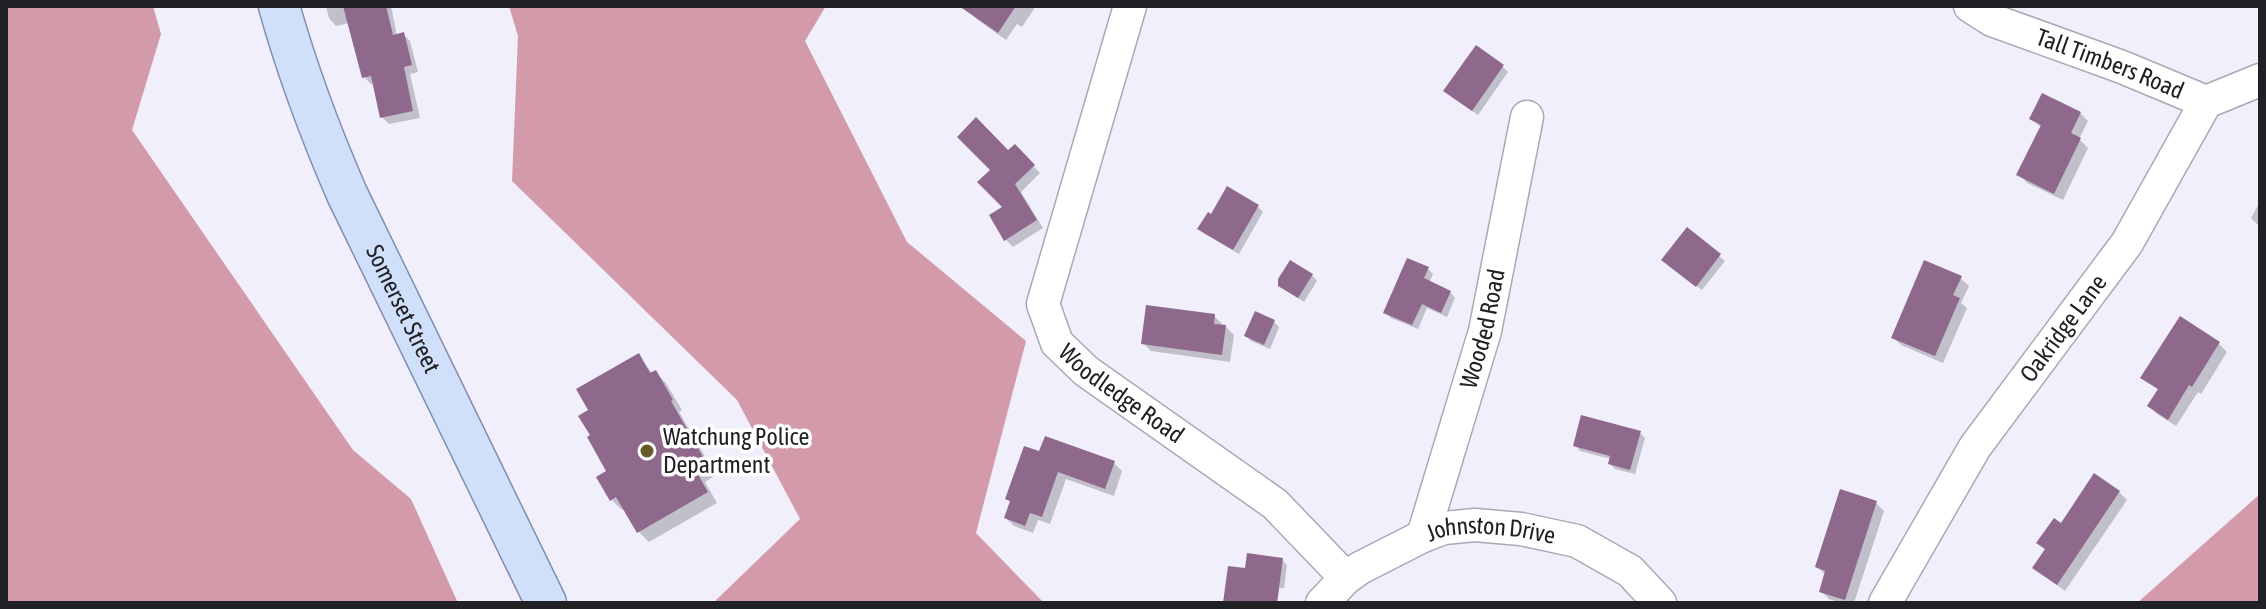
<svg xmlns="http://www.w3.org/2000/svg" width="2266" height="609" viewBox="0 0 2266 609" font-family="'Asap Condensed',sans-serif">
<rect width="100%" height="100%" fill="#f2effd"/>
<!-- forest -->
<g fill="#d39baa">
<polygon points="6,6 153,6 161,34 132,130 353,450 411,499 458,603 6,603"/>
<polygon points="509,6 826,6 805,41 907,242 1026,341 976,533 1044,603 713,603 800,519 737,400 512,181 518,36"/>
<polygon points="2260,494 2260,603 2137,603"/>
</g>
<!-- shadow -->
<g fill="#0003">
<polygon points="326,6 391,6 397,36 403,34 410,41 418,72 410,74 420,118 389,124 382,117 375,83 371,84 364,77 349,23 336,26 329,18"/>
<polygon points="972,6 1036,6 1022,27 1017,24 1006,40 978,20 970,12"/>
<polygon points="1503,67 1508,72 1478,115 1451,96"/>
<polygon points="2080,113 2088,121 2079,139 2088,148 2063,200 2027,183 2019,174 2042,128 2031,119"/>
<polygon points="1015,147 1040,173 1021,192 1043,228 1013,247 1005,239 1005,208 992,170"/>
<polygon points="2260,202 2260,227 2251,218"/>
<polygon points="1258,207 1263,212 1239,254 1205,234 1200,229"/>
<polygon points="1687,230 1725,261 1702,290 1669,265"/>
<polygon points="1428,269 1433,274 1429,283 1450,292 1455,298 1447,317 1427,308 1418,329 1391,318 1386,312"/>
<polygon points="1312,275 1317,281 1304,302 1280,286"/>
<polygon points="1960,278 1969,286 1961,303 1967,308 1943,363 1901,345 1893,337"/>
<polygon points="1214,316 1222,324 1222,327 1226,327 1234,335 1230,362 1151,351 1143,343"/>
<polygon points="2180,319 2219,344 2227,352 2201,394 2198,392 2176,426 2157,414 2149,406 2159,390 2142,377"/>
<polygon points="1274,322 1279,327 1270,349 1251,341 1246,336"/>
<polygon points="638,355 653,374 655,372 666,383 682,410 679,412 716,475 705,482 717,503 649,542 639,532 625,508 622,510 612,500 609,472 593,436 591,411"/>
<polygon points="1640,433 1645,438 1635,474 1615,469 1610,464 1611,459 1580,451 1575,445"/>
<polygon points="1041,454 1114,463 1122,471 1114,496 1066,479 1050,524 1038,520 1033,533 1014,526 1006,518 1011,503 1007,499"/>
<polygon points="2119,492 2127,500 2065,591 2034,568 2046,550 2039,543 2061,526"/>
<polygon points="1876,503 1884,511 1854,603 1841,603 1829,599 1821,591 1826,575 1817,567"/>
<polygon points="1282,560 1287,565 1284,588 1279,588 1277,603 1230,603"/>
</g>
<!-- building -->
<g fill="#8e698c">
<polygon points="343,6 386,6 393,35 404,32 412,65 404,67 413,111 380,118 371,76 362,78"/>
<polygon points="959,6 1016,6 998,33"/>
<polygon points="1476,45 1504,65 1472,111 1443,91"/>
<polygon points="2042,93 2081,112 2071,133 2081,138 2054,194 2016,175 2041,125 2029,119"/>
<polygon points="976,117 1008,150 1015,144 1035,165 1015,184 1037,220 1004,241 989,215 1002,207 977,182 990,170 957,137"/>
<polygon points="1227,186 1259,205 1233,250 1197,229 1208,212 1211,214"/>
<polygon points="1687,227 1721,254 1696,287 1661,260"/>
<polygon points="1407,258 1429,267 1424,278 1451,291 1441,313 1422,304 1412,325 1383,313"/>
<polygon points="1290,260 1313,274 1298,298 1278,286 1278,279"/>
<polygon points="1924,260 1962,276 1953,295 1960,298 1935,356 1891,338"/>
<polygon points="1146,305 1215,314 1214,324 1226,325 1222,355 1141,344"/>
<polygon points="1255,311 1275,320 1264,345 1244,336"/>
<polygon points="2180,316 2220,342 2192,387 2189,385 2168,420 2147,406 2158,389 2140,378"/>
<polygon points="639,353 650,373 656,370 673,400 671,401 707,464 696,471 708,492 637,533 616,497 610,501 596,477 606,471 587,437 590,435 578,416 588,410 576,389"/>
<polygon points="1581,415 1641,431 1630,470 1608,464 1610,456 1573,446"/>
<polygon points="1045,436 1115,461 1105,489 1058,472 1042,517 1030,513 1025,526 1004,518 1010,501 1005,499 1024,446 1039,451"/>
<polygon points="2094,473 2120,491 2057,585 2032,568 2045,549 2036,543 2054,518 2061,523"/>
<polygon points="1840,489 1877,501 1845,600 1819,592 1825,571 1815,567"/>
<polygon points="1247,553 1283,558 1277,603 1223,603 1228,566 1245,568"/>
</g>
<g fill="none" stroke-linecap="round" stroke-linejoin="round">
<defs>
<g id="minor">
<path id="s1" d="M1130 6 1043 304 1057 343 1086 371 1275 504 1346 578"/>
<path id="s2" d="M1970 6 1992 20 2122 67 2206 102"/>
<path id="s3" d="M1423 536 1485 331 1527 117"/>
<path id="s4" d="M1322 603 1346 578 1360 568 1423 536 1444 528 1475 525 1521 529 1577 541 1630 571 1660 603"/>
<path id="s5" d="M1885 603 1975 447 2127 243 2206 102 2260 80"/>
</g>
<g id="major">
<path id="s6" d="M279 6C297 70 320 132 347 194L546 603"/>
</g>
</defs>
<!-- minor casing -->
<use href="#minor" stroke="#aaa8b5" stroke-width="35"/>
<!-- major casing -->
<use href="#major" stroke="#7f8eae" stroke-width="43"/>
<!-- minor -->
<use href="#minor" stroke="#fff" stroke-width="32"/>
<!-- major -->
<use href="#major" stroke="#d0dffa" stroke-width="40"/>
</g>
<!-- markers -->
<circle fill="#635a27" stroke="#fff" stroke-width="3" cx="647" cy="451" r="8"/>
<g text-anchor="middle" stroke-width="7" stroke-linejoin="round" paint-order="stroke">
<!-- street labels -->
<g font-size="24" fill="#212025" stroke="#fff">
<text dy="8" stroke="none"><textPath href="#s2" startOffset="152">Tall Timbers Road</textPath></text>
<text dy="8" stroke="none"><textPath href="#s6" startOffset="328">Somerset Street</textPath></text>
<text dy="8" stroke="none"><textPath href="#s3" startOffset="216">Wooded Road</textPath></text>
<text dy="8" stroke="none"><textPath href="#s5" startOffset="328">Oakridge Lane</textPath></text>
<text dy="8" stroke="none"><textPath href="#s1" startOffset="434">Woodledge Road</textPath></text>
<text dy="8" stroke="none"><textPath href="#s4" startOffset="192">Johnston Drive</textPath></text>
</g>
<!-- poi labels -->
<g font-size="24" fill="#212025" stroke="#fff" text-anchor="start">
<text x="663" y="445">Watchung Police<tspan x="663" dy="28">Department</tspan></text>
</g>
</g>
<!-- border -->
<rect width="2266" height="609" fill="none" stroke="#212025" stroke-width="16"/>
</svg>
